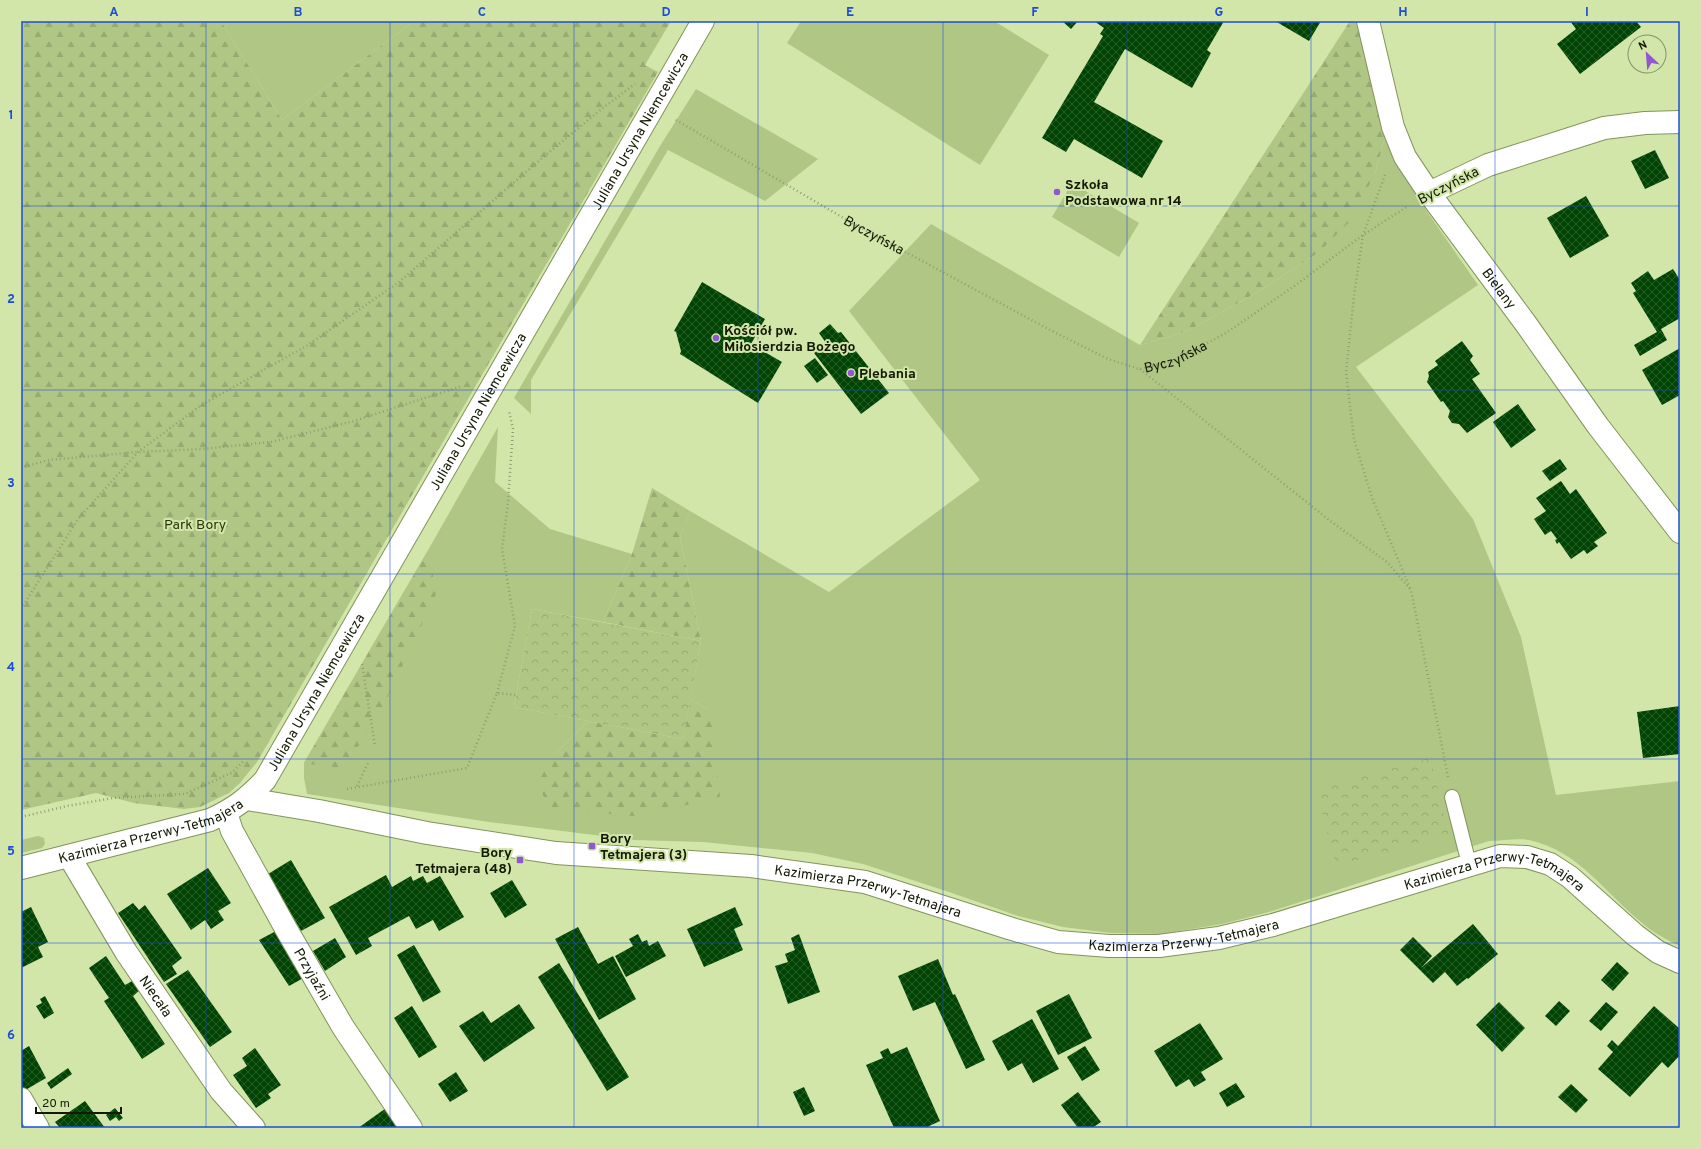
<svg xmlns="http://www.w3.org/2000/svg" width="1701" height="1149" viewBox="0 0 1701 1149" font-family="Overpass,sans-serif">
<defs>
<pattern id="forest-firs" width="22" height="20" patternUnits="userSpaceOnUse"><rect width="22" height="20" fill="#b0c685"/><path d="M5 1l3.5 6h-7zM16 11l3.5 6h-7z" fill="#96aa71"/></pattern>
<pattern id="park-crowns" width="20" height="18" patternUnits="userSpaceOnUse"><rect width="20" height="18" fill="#b0c685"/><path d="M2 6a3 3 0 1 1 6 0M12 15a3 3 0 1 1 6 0" fill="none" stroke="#96aa71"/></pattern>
<pattern id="building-cross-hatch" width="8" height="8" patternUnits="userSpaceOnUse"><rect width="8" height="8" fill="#014404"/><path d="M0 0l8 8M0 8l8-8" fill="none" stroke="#265c27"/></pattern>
</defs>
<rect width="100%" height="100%" fill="#d2e6aa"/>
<!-- green -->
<g fill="#b0c685">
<polygon points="221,21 414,21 282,120"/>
<polygon points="801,21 994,21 1049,55 980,165 787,43"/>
<polygon points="696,89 818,159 765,201 668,150 531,380 531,414 514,398 660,146"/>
<path d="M1385 138 1426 210 1478 285 1356 367 1473 519 1521 637 1556 795 1680 781V946C1667 940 1652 932 1641 922 1604 892 1579 851 1529 840 1517 838 1502 841 1489 841L1269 912 1222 924 1161 934 1111 933 1063 927 1018 916 949 892 863 864 812 853 703 842 635 840 489 822 307 794 304 778V763L427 552 498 427 495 482 550 529 632 554 603 622 532 609 514 707 588 721 556 753 633 816 710 710 690 699 701 641 680 537 690 511 829 592 980 480 849 311 931 224 1140 345 1188 331 1261 290 1318 253 1375 173Z"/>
<polygon points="1072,183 1139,223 1119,257 1052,217"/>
<polygon points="38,836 44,838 45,844 42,848 21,853 21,840"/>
</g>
<!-- forest -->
<g fill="url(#forest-firs)">
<polygon points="21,21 221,21 282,120 414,21 671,21 645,65 658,72 257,762 240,783 229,793 200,807 184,809 134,803 96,793 21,810"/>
<polygon points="1350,21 1356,21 1385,138 1375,173 1352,219 1318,253 1261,290 1188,331 1140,345"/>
<polygon points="652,488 690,511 680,537 701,641 603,622 632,554"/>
<polygon points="427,552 437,592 383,707 344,769 304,763"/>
<polygon points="690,699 710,710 720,798 633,816 548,808 538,782 556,753 588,721 683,739"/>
</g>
<!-- park -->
<g fill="url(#park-crowns)">
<polygon points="532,609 701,641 683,739 514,707"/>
<polygon points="1430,758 1449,835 1336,866 1316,789"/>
</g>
<!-- building -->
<g fill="url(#building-cross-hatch)">
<polygon points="1062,21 1078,21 1071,29"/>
<polygon points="1094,21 1224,21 1207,50 1211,53 1192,88 1125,49 1094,102 1163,141 1142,178 1074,139 1066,152 1042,138 1103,36 1100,34 1104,28"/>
<polygon points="1275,21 1321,21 1309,41"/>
<polygon points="1570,21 1636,21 1641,27 1580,74 1557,44 1576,29"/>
<polygon points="1655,150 1669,178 1645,189 1631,161"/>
<polygon points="1586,196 1609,236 1570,258 1547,218"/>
<polygon points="1673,269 1680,280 1680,318 1661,329 1667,340 1640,356 1634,345 1657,332 1633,293 1636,291 1631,283 1648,271 1654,280"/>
<polygon points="702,282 765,319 751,344 782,362 758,403 680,354 681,351 676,332 674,331"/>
<polygon points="830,324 838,333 841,332 889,393 861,414 814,353 826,343 819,333"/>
<polygon points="1462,341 1473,356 1470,360 1480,374 1472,379 1496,413 1467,433 1459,424 1452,423 1448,417 1450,411 1443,401 1441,402 1427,382 1429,376 1428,372 1438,365 1435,361"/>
<polygon points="1680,348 1680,395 1662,405 1642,370"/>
<polygon points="815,358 828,375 817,383 804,366"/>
<polygon points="1518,404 1536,430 1511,448 1493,422"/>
<polygon points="1560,459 1567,469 1550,481 1542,471"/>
<polygon points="1561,481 1570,494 1576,489 1607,533 1594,542 1598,546 1587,554 1584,550 1571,559 1559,542 1557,544 1555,540 1557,539 1551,531 1545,535 1534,519 1546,511 1536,498"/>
<polygon points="1680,706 1680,754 1643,758 1637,712"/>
<polygon points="291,860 325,918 301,931 268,874"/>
<polygon points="208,868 231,903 218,911 224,920 211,929 205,920 191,930 167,894"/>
<polygon points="386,875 392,887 411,876 413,881 423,876 427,883 440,876 464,917 439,931 433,920 416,929 409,916 368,938 372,946 356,955 329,907"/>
<polygon points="512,880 527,905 505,918 490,893"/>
<polygon points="133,903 139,910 145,905 182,958 172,966 177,974 164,982 118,913"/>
<polygon points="31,907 48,942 38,947 43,957 21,968 21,912"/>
<polygon points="735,907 743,925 734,929 743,950 704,967 687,929"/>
<polygon points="1473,924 1498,954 1468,979 1467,978 1457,986 1445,972 1433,983 1400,950 1413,937 1432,956 1421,968"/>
<polygon points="578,927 598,964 613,956 636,999 599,1020 555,939"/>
<polygon points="278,930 307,976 289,986 259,940"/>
<polygon points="638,934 642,942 647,940 649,946 658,941 666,956 626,977 615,956 633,946 629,939"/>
<polygon points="799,934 820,992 788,1004 775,966 788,962 785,954 795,950 791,938"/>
<polygon points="335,938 346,957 325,971 313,951"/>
<polygon points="414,945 441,992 423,1002 397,955"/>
<polygon points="106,956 125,985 134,980 140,990 133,996 165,1044 142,1059 104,1001 109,998 89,968"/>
<polygon points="938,959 953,995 955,994 985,1060 966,1069 935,1002 913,1011 898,976"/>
<polygon points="1617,962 1629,973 1613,991 1601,980"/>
<polygon points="559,963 629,1077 607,1091 538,977"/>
<polygon points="188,970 232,1032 210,1047 166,984"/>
<polygon points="1069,994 1092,1038 1058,1055 1036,1011"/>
<polygon points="45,996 54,1013 44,1019 36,1006 42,1003 40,999"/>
<polygon points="1559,1001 1570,1011 1556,1026 1545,1016"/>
<polygon points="1499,1002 1525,1028 1502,1052 1476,1025"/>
<polygon points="1606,1002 1618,1012 1601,1031 1589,1021"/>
<polygon points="519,1004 535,1028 484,1062 459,1026 483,1011 491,1023"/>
<polygon points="412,1006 437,1047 419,1058 394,1018"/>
<polygon points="1654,1006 1680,1029 1680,1055 1668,1068 1662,1062 1630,1097 1598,1069 1613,1052 1607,1046 1612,1040 1618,1046"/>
<polygon points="1032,1019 1059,1069 1033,1083 1022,1063 1008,1071 992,1041"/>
<polygon points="1200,1023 1223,1059 1201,1072 1206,1080 1194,1087 1189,1079 1176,1087 1154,1051"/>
<polygon points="29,1046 46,1078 22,1092 21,1051"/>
<polygon points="1085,1046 1100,1070 1082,1081 1067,1057"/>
<polygon points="907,1047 940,1121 925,1128 894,1128 866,1065 883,1058 880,1052 888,1048 891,1054"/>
<polygon points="255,1048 281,1085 268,1094 271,1098 256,1108 233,1075 247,1066 242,1058"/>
<polygon points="68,1068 72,1074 51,1089 47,1083"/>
<polygon points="456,1072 468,1091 450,1102 438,1084"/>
<polygon points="1236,1083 1245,1097 1227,1107 1219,1093"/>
<polygon points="1571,1084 1588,1100 1576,1113 1558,1097"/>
<polygon points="804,1087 815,1111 804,1116 793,1092"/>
<polygon points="1078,1092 1101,1122 1092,1128 1078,1128 1061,1105"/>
<polygon points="85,1101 105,1128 60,1128 55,1122"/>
<polygon points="389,1106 404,1128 358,1128"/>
<polygon points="115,1108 123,1118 119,1121 116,1117 110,1121 106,1115"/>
</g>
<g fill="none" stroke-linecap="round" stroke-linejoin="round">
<defs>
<polyline id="service" points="1452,797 1469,864"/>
<g id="minor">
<path id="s2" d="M1368 21 1393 127 1405 157 1429 193 1526 324 1598 426 1680 532"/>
<polyline points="1429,193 1488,165 1604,128 1645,123 1680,122"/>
<path id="s3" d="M247 799 319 811 427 833 556 853 751 866 865 882 1012 929 1058 942 1109 946H1159L1219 938 1273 925 1500 856 1527 857 1550 864 1570 877 1635 935 1658 952 1680 962"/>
<path id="s4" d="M226 813 232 831 285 927 343 1027 411 1128"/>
<path id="s5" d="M69 856 126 952 221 1091 254 1128"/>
<polyline points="21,1099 38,1128"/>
</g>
<g id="tertiary">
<path id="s6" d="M21 868 210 820C234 809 247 799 265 780L703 21"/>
</g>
</defs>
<!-- service casing -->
<use href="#service" stroke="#82945b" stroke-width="16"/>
<!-- minor casing -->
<use href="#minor" stroke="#82945b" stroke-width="24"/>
<!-- tertiary casing -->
<use href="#tertiary" stroke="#82945b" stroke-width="24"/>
<!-- path -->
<g stroke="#8f9e6f" stroke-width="2.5" stroke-dasharray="1 3" stroke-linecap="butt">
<path id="s1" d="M676 120 852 223 1048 329 1108 359 1139 369 1174 361 1226 333 1293 287 1363 235 1408 206"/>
<polyline points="1385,175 1363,235 1354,296 1346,372 1354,439 1372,498 1410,588"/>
<polyline points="1140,369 1329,520 1387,562 1411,590 1448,777"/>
<polyline points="21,468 48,460 138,452 202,449 271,442 354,421 462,386"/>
<polyline points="21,609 78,519 138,452 200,406 308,345 399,282 547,154 604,107 635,84"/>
<polyline points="362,664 375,746"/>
<polyline points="497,693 515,626 502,549 508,502 513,429 509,411"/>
<polyline points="357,786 368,763"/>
<polyline points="347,789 467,768 497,693 516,695"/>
<polyline points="21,817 67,806 113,798 185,794 231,773 245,760"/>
</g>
<!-- service -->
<use href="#service" stroke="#fff" stroke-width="14"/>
<!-- minor -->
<use href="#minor" stroke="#fff" stroke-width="22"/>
<!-- tertiary -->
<use href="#tertiary" stroke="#fff" stroke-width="22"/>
</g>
<!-- grid -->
<path fill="none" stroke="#1d4ed8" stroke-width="1" stroke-opacity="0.55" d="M206 21V1128M390 21V1128M574 21V1128M758 21V1128M943 21V1128M1127 21V1128M1311 21V1128M1495 21V1128M21 206H1680M21 390H1680M21 574H1680M21 759H1680M21 943H1680"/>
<!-- markers -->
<g fill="#9057ce" stroke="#d2e6aa" stroke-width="1.5">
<circle cx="1057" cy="192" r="4"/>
<circle cx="716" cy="338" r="4"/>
<circle cx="851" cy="373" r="4"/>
<rect x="588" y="842" width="8" height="8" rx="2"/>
<rect x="516" y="856" width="8" height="8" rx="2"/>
</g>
<g text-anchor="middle" stroke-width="4" stroke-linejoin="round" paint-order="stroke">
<!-- street labels -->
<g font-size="14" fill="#131a04" stroke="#d2e6aa">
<text dy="5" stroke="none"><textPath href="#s6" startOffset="1013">Juliana Ursyna Niemcewicza</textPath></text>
<text transform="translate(1448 185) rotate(-27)" y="5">Byczyńska</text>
<text dy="5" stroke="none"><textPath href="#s1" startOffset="229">Byczyńska</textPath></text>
<text dy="5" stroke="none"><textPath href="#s2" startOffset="303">Bielany</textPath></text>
<text dy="5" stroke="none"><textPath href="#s1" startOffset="565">Byczyńska</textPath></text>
<text dy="5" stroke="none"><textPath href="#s6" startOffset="689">Juliana Ursyna Niemcewicza</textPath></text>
<text dy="5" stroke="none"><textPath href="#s6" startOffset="365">Juliana Ursyna Niemcewicza</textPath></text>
<text dy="5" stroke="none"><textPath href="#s6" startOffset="135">Kazimierza Przerwy-Tetmajera</textPath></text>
<text dy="5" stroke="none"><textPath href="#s3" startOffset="1277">Kazimierza Przerwy-Tetmajera</textPath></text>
<text dy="5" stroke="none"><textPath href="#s3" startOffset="629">Kazimierza Przerwy-Tetmajera</textPath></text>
<text dy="5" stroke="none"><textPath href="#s3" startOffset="953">Kazimierza Przerwy-Tetmajera</textPath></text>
<text dy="5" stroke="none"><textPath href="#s4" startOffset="183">Przyjaźni</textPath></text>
<text dy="5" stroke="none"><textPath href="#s5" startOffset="165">Niecała</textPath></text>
</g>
<!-- poi labels -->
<g font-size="14" font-weight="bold" fill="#131a04" stroke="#d2e6aa" text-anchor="start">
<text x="1065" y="189">Szkoła<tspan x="1065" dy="16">Podstawowa nr 14</tspan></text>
<text x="724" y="335">Kościół pw.<tspan x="724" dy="16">Miłosierdzia Bożego</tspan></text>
<text x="859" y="378">Plebania</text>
<text x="600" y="843">Bory<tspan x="600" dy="16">Tetmajera (3)</tspan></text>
<text x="512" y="857" text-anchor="end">Bory<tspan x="512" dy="16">Tetmajera (48)</tspan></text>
</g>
<!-- park labels -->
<g font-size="14" fill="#293508" stroke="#d2e6aa">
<text x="195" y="529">Park Bory</text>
</g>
</g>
<!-- border -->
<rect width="1701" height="1149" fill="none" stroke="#d2e6aa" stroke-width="44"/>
<!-- north arrow -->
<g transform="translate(1647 54) rotate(334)"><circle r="19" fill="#d2e6aa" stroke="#869468"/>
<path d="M0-3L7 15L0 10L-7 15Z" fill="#9057ce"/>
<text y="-6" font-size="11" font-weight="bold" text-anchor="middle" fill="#131a04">N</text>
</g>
<!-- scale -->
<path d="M36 1107v6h85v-6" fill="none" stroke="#131a04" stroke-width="2"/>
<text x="42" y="1107" font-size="12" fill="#131a04" stroke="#d2e6aa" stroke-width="3" paint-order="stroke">20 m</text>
<rect x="22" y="22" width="1657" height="1105" fill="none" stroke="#1d4ed8" stroke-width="1.5"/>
<g font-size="13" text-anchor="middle" font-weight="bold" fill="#1d4ed8">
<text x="114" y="16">A</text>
<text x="298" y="16">B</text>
<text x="482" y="16">C</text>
<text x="666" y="16">D</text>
<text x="850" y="16">E</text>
<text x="1035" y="16">F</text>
<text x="1219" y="16">G</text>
<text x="1403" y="16">H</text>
<text x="1587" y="16">I</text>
<text x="11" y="119">1</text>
<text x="11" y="303">2</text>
<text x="11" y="487">3</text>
<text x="11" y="671">4</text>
<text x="11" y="855">5</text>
<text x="11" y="1039">6</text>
</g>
</svg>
